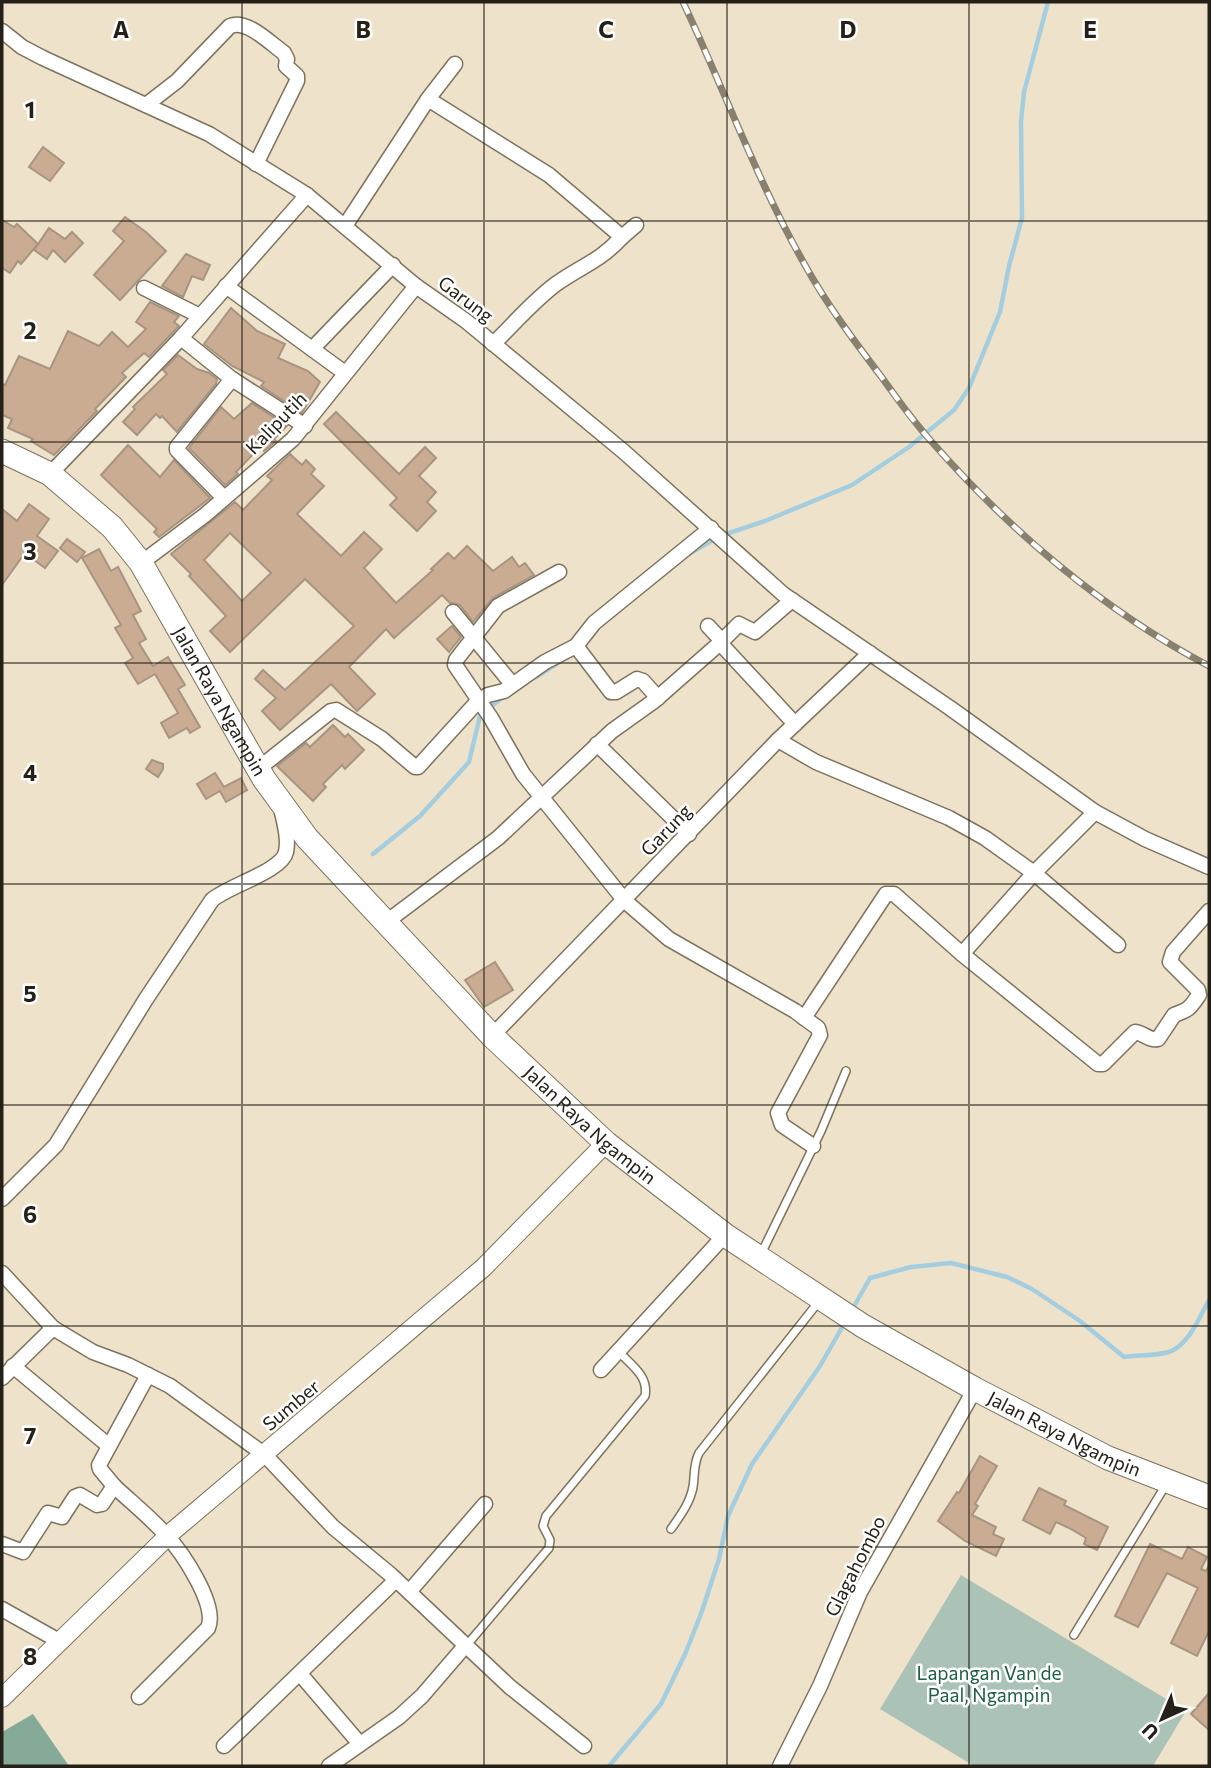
<svg xmlns="http://www.w3.org/2000/svg" width="1211" height="1768" viewBox="0 0 1211 1768" font-family="Commissioner,sans-serif">
<rect width="100%" height="100%" fill="#eee3ca"/>
<!-- green -->
<polygon fill="#abc2b6" points="961,1575 1186,1711 1153,1766 974,1766 880,1709"/>
<!-- forest -->
<polygon fill="#85ab98" points="33,1714 69,1766 2,1766 2,1732"/>
<g fill="none" stroke-linecap="round" stroke-linejoin="round">
<!-- stream -->
<g stroke="#a4cedf" stroke-width="4.5">
<polyline points="723,535 765,521 852,485 909,447 954,410 969,388 1000,312 1009,266 1022,218 1021,122 1024,92 1048,2"/>
<polyline points="689,554 715,539"/>
<polyline points="536,677 561,661"/>
<polyline points="373,854 420,816 469,762 480,716 504,696"/>
<path d="M852 1310 870 1278 911 1267 951 1263 1007 1277 1032 1289 1080 1321 1124 1357C1138 1355 1156 1356 1169 1352 1189 1345 1200 1316 1209 1300"/>
<polyline points="609,1766 661,1704 686,1652 702,1611 719,1559 728,1516 752,1464 820,1366 844,1324"/>
</g>
</g>
<!-- building -->
<g fill="#c9ac91" stroke="#a89482" stroke-width="2" fill-rule="evenodd">
<polygon points="43,147 64,163 50,181 29,167"/>
<polygon points="125,217 146,232 166,251 120,300 94,275 124,241 113,231"/>
<polygon points="2,220 14,227 17,224 38,244 21,264 18,261 10,273 2,268"/>
<polygon points="49,228 65,239 72,232 83,243 65,262 53,250 47,259 34,250"/>
<polygon points="186,254 210,265 203,280 192,276 183,297 162,286"/>
<polygon points="150,302 179,316 174,322 179,326 149,357 144,353 122,373 126,377 95,409 97,411 54,455 31,441 33,439 8,428 12,419 2,415 2,384 5,385 19,356 50,369 68,331 99,346 112,332 128,347 146,329 136,322"/>
<polygon points="231,308 257,331 285,344 278,358 308,371 320,382 302,413 261,386 264,382 232,366 204,344"/>
<polygon points="178,355 197,369 209,373 217,379 216,384 177,432 162,416 160,418 156,414 137,435 123,422 135,409 133,407 167,374 163,370"/>
<polygon points="252,403 287,426 274,439 276,441 264,451 260,447 236,472 238,474 225,485 189,448 221,407 234,419"/>
<polygon points="336,412 399,474 425,447 436,458 419,476 436,492 427,502 436,511 417,531 390,505 397,498 324,424"/>
<polygon points="128,445 160,477 174,460 210,498 159,537 154,532 157,529 101,475"/>
<path d="M290 454 302 465 306 460 315 469 311 474 324 486 297 514 341 556 364 532 382 549 364 568 396 603 433 570 431 569 448 553 454 559 467 546 493 571 512 557 519 567 525 563 534 575 493 598 473 622 460 605 450 603 442 595 394 638 386 629 349 667 375 694 357 711 331 684 280 730 262 711 276 698 255 679 263 670 285 690 354 626 305 579 230 652 210 631 226 616 189 576 191 574 171 554 235 502 243 510 272 480 267 476ZM230 533 271 573 242 601 204 560Z"/>
<polygon points="29,504 49,519 37,536 58,551 45,568 25,553 2,585 2,509 17,521"/>
<polygon points="67,539 85,552 77,562 60,548"/>
<polygon points="99,549 111,571 118,567 141,611 133,615 146,639 139,643 153,666 168,657 185,685 178,689 200,727 190,733 187,728 169,738 161,723 178,713 155,674 138,684 125,663 133,658 115,628 121,625 82,558"/>
<polygon points="452,626 461,637 449,652 437,639"/>
<polygon points="333,725 345,737 348,734 364,750 345,769 342,765 323,784 326,787 313,801 277,766 306,743 310,747"/>
<polygon points="152,760 163,764 163,769 158,777 146,769"/>
<polygon points="215,773 224,787 241,778 247,790 226,802 220,791 206,799 197,784"/>
<polygon points="495,962 513,990 484,1007 465,980"/>
<polygon points="980,1456 997,1466 975,1504 978,1506 972,1515 996,1527 993,1534 1004,1539 996,1556 965,1541 938,1521 957,1492 959,1493"/>
<polygon points="1039,1488 1066,1501 1064,1505 1108,1527 1097,1550 1084,1544 1086,1538 1069,1528 1056,1522 1050,1534 1023,1520"/>
<polygon points="1150,1544 1182,1559 1188,1547 1207,1557 1201,1569 1206,1571 1209,1565 1209,1631 1197,1656 1171,1643 1198,1588 1167,1573 1138,1627 1115,1616"/>
<polygon points="1209,1693 1209,1730 1191,1714"/>
</g>
<g fill="none" stroke-linecap="round" stroke-linejoin="round">
<defs>
<g id="service">
<polyline points="761,1254 821,1131 846,1071"/>
<path d="M671 1529C680 1516 690 1503 693 1487 695 1475 693 1465 699 1453L820 1300"/>
<polyline points="1074,1635 1167,1483"/>
<path d="M466 1646 549 1548 550 1540 543 1526 546 1516 645 1396C649 1376 631 1365 618 1351"/>
</g>
<g id="minor">
<polyline points="2,31 22,47 43,58 209,134 307,195 416,286 466,321 623,451 783,594 950,708 1095,812 1145,839 1209,867"/>
<polyline points="428,99 455,64"/>
<path d="M146 105 177 81 230 26C247 19 270 43 284 53L287 59 286 66 297 76V81L256 164"/>
<path d="M345 226 428 99 549 175 622 237C599 262 581 266 556 284 533 301 514 324 493 344"/>
<polyline points="622,237 636,225"/>
<polyline points="226,286 312,349 393,265"/>
<polyline points="144,288 200,316"/>
<polyline points="181,338 232,379 305,426"/>
<polyline points="312,349 345,373"/>
<polyline points="50,474 181,338 307,195"/>
<polyline points="224,498 177,450 177,447 232,379"/>
<polyline points="141,563 205,515 293,439 416,286"/>
<polyline points="559,572 498,606 456,660 455,665 491,718 523,774 625,901 669,939 795,1011 818,1028 820,1035 778,1113 782,1125 813,1146"/>
<polyline points="453,612 512,684"/>
<polyline points="708,626 722,641 720,643 795,724"/>
<polyline points="722,641 739,624 755,632 792,600"/>
<polyline points="576,646 611,692 616,692 637,679 643,681 658,698"/>
<polyline points="778,740 816,762 949,818 985,838 1034,873 1118,945"/>
<polyline points="597,744 689,834"/>
<polyline points="258,769 331,711 336,710 382,739 415,767 418,767 479,700 488,695 504,691 545,662 576,646 594,623 711,528"/>
<polyline points="385,923 498,838 612,731 654,701 720,643"/>
<path d="M962 954 1098 1064H1103L1135 1032C1144 1033 1149 1041 1158 1039L1174 1015C1190 1009 1189 1009 1199 995L1198 990 1170 962 1173 952 1209 911"/>
<polyline points="804,1018 886,894 894,894 962,954 1034,873 1095,812"/>
<polyline points="492,1036 778,740 870,653"/>
<path d="M2 1199 56 1145 146 999 212 900C228 886 282 871 286 852 289 838 284 822 281 808"/>
<polyline points="2,1273 53,1328 93,1352 128,1365 170,1386 265,1455 333,1527 391,1575 510,1687 584,1746"/>
<polyline points="13,1366 109,1446"/>
<polyline points="601,1370 725,1235"/>
<polyline points="2,1378 53,1328"/>
<polyline points="114,1486 100,1469 99,1465 148,1375"/>
<path d="M2 1544 23 1552 48 1513 62 1517 75 1497 80 1495 97 1505 102 1504 114 1486C131 1502 150 1517 166 1535 182 1552 218 1605 208 1628L139 1697"/>
<polyline points="409,1592 485,1504"/>
<polyline points="2,1609 59,1641"/>
<polyline points="301,1675 360,1744"/>
<polyline points="224,1746 396,1580"/>
<polyline points="329,1766 399,1717 422,1696 465,1646"/>
<polyline points="780,1766 820,1686 860,1592 975,1389"/>
</g>
<polyline id="tertiary" points="2,1698 173,1531 483,1268 606,1143"/>
<g id="primary">
<path id="s1" d="M2 451 50 474 112 527 141 563 264 779 307 838 492 1036 606 1143 725 1235 863 1326 975 1389 1108 1458 1209 1497"/>
</g>
</defs>
<!-- service casing -->
<use href="#service" stroke="#7e735d" stroke-width="10"/>
<!-- minor casing -->
<use href="#minor" stroke="#7e735d" stroke-width="17"/>
<!-- tertiary casing -->
<use href="#tertiary" stroke="#7e735d" stroke-width="20"/>
<!-- primary casing -->
<use href="#primary" stroke="#7e735d" stroke-width="25"/>
<!-- service -->
<use href="#service" stroke="#fff" stroke-width="7"/>
<!-- minor -->
<use href="#minor" stroke="#fff" stroke-width="14"/>
<!-- tertiary -->
<use href="#tertiary" stroke="#fff" stroke-width="18"/>
<!-- primary -->
<use href="#primary" stroke="#fff" stroke-width="23"/>
<defs>
<path id="rail" d="M683 2C724 89 757 181 805 265 827 305 855 342 883 379 898 400 914 422 931 441 1009 530 1104 611 1209 666"/>
</defs>
<!-- rail casing -->
<use href="#rail" stroke="#898170" stroke-width="7"/>
<!-- rail -->
<use href="#rail" stroke="#fff" stroke-width="4.5" stroke-dasharray="13" stroke-linecap="butt"/>
</g>
<!-- grid -->
<path fill="none" stroke="#252118" stroke-width="2" stroke-opacity="0.55" d="M242 2V1766M484 2V1766M727 2V1766M969 2V1766M2 221H1209M2 442H1209M2 663H1209M2 884H1209M2 1105H1209M2 1326H1209M2 1547H1209"/>
<g text-anchor="middle" stroke-width="5" stroke-linejoin="round" paint-order="stroke">
<!-- street labels -->
<g font-size="19" fill="#252118" stroke="#fff">
<text transform="translate(466 299) rotate(37)" y="7">Garung</text>
<text transform="translate(276 423) rotate(-46)" y="7">Kaliputih</text>
<text dy="7" stroke="none"><textPath href="#s1" startOffset="340">Jalan Raya Ngampin</textPath></text>
<text transform="translate(666 830) rotate(-46)" y="7">Garung</text>
<text dy="7" stroke="none"><textPath href="#s1" startOffset="906">Jalan Raya Ngampin</textPath></text>
<text transform="translate(291 1405) rotate(-40)" y="7">Sumber</text>
<text dy="7" stroke="none"><textPath href="#s1" startOffset="1474">Jalan Raya Ngampin</textPath></text>
<text transform="translate(855 1566) rotate(-63)" y="7">Glagahombo</text>
</g>
<!-- park labels -->
<g font-size="19" fill="#1e6045" stroke="#fff">
<text x="989" y="1680">Lapangan Van de<tspan x="989" dy="22">Paal, Ngampin</tspan></text>
</g>
</g>
<g font-size="23" text-anchor="middle" font-weight="bold" fill="#252118" stroke="#fff" stroke-width="5" stroke-linejoin="round" paint-order="stroke">
<text x="121" y="38">A</text>
<text x="363" y="38">B</text>
<text x="606" y="38">C</text>
<text x="848" y="38">D</text>
<text x="1090" y="38">E</text>
<text x="30" y="118">1</text>
<text x="30" y="339">2</text>
<text x="30" y="560">3</text>
<text x="30" y="781">4</text>
<text x="30" y="1002">5</text>
<text x="30" y="1223">6</text>
<text x="30" y="1444">7</text>
<text x="30" y="1665">8</text>
</g>
<!-- border -->
<rect width="1211" height="1768" fill="none" stroke="#252118" stroke-width="7"/>
<!-- north arrow -->
<g transform="translate(1162 1719) rotate(224)" stroke="#ffffff" stroke-width="5" paint-order="stroke">
<path d="M0-5L12 26L0 18L-12 26Z" fill="#252118"/>
<text y="-10" font-size="19" font-weight="bold" text-anchor="middle" fill="#252118">U</text>
</g>
</svg>
